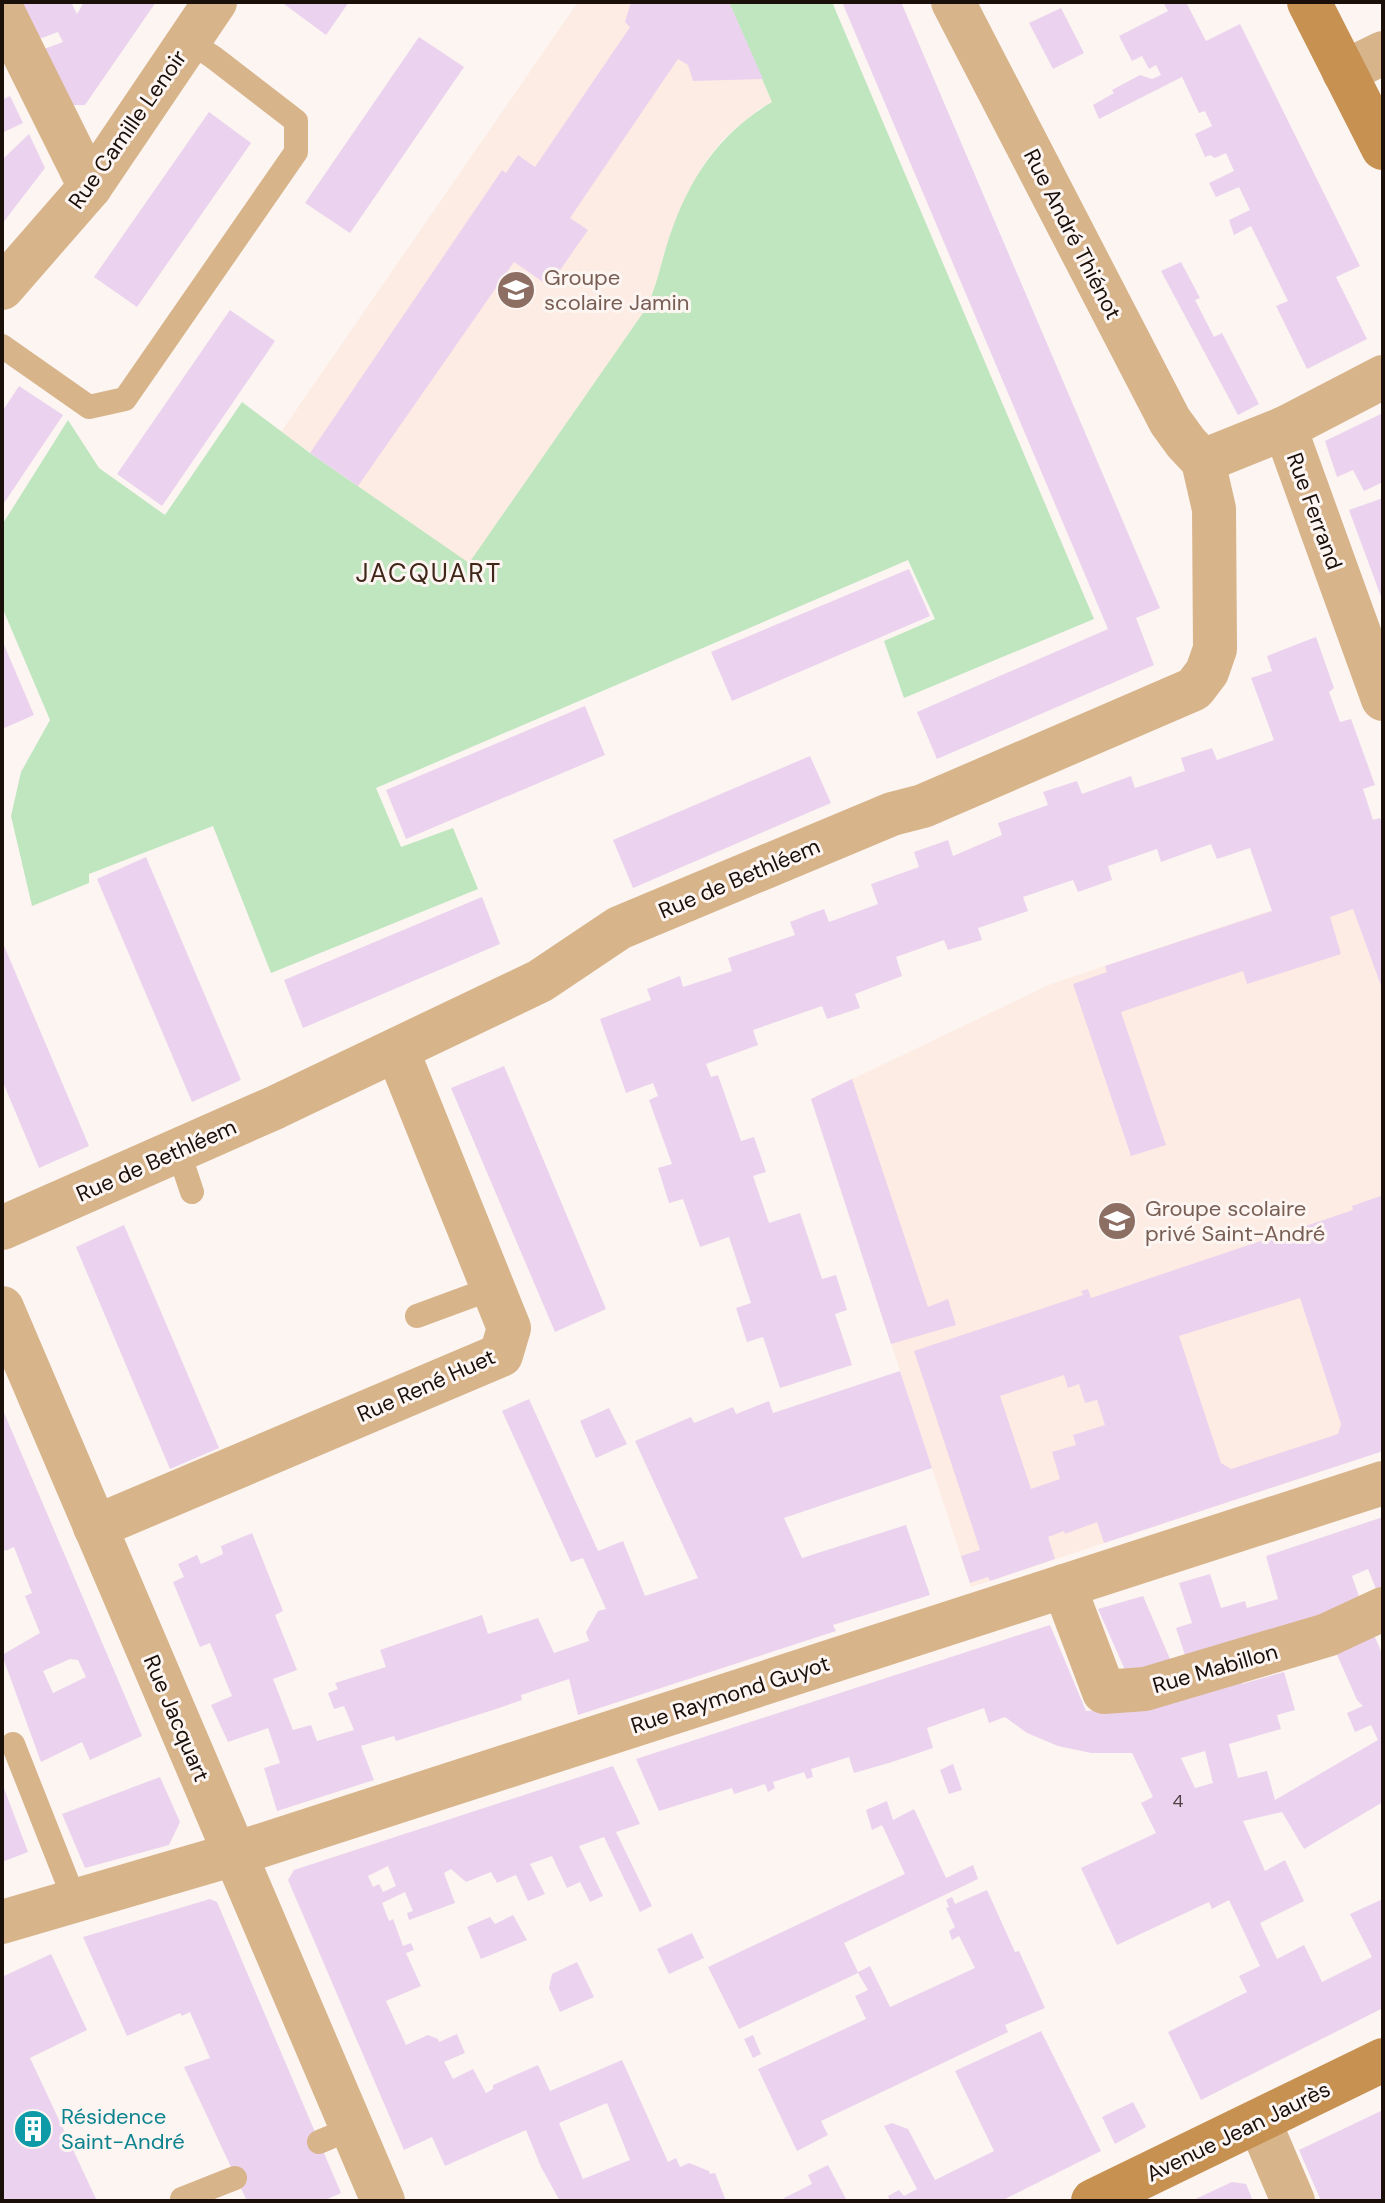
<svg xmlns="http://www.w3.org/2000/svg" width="1385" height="2203" viewBox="0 0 1385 2203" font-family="'DM Sans',sans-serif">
<rect width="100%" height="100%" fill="#fcf5f1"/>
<!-- built -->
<g fill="#fdece3">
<polygon points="578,2 729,2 772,102 759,109 723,139 706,161 685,198 664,253 657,282 645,310 469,564 281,432"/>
<polygon points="1383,873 1383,1451 971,1587 811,1099 1051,984"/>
</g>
<!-- green -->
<path fill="#bfe6bf" d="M729 2H832L1094 619 904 698 884 641 935 619 908 560 376 788 401 847 453 828 478 889 271 973 213 826 89 874V883L32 906 11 816 21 772 50 720 2 607V525L68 420 99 468 165 515 242 402 310 453 469 563 645 310C655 291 659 272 665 251 684 187 714 136 772 102Z"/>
<!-- building -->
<g fill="#ebd3ef" fill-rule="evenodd">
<polygon points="21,2 71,2 77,14 84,2 156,2 85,105 72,105 44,49 63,42 58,32 39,39"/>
<polygon points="285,2 349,2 326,35 284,4"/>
<polygon points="631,2 729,2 763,79 693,81 688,65 678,59 570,218 588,230 549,286 514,262 358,486 310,453 502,170 506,173 518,155 535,167 630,27 625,22"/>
<polygon points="842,2 901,2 1160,608 1136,618 1154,665 937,759 917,712 1108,629"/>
<polygon points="1163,2 1186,2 1206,41 1240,24 1360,266 1336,277 1367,339 1307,369 1276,306 1288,301 1251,226 1234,235 1229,220 1250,210 1239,187 1216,197 1209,183 1234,171 1226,153 1215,158 1210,155 1205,157 1195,134 1212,126 1205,111 1199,113 1182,77 1099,119 1093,105 1114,93 1112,90 1140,75 1152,79 1161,75 1156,65 1149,69 1142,56 1132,61 1119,36 1168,11"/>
<polygon points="1061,8 1084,53 1053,69 1029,23"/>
<polygon points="419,37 464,67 350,233 305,203"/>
<polygon points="10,96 23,123 2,133 2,100"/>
<polygon points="209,112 251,143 137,307 94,277"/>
<polygon points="29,134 45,168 2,224 2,160"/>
<polygon points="1181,262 1200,298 1195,300 1214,337 1222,333 1259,404 1238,415 1161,271"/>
<polygon points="230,310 275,341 162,506 117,474"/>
<polygon points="19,386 63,415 2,506 2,412"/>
<polygon points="1383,413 1383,482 1364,491 1353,470 1337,477 1325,441"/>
<polygon points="1383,498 1383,602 1349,510"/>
<polygon points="909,569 930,616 732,701 711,652"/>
<polygon points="1316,637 1334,688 1329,692 1340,722 1351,719 1375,785 1363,789 1373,820 1380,818 1383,826 1383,991 1353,909 1330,917 1341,954 1247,984 1243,971 1121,1012 1166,1145 1131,1156 1073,984 1107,972 1105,966 1272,911 1250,848 1217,859 1211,844 1161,862 1157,849 1108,866 1112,880 1078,892 1073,880 1023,897 1028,911 978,928 982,940 948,950 944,940 896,957 902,976 855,994 860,1008 827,1019 822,1006 753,1030 758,1045 706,1064 711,1077 718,1075 741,1141 754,1137 766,1172 753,1176 769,1223 800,1213 822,1279 836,1275 847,1310 835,1314 852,1365 780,1388 763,1337 747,1342 736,1308 751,1303 729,1237 700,1247 683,1199 669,1203 658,1168 672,1164 649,1100 658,1096 653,1083 626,1093 600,1019 651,1000 647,989 680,976 683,987 732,971 728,958 795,935 790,922 805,916 824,909 829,922 878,904 871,884 919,867 914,852 948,840 953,856 1002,835 998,823 1048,805 1043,792 1077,781 1082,794 1131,776 1135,788 1185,771 1181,758 1212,748 1217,760 1274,740 1251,678 1272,671 1267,656"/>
<polygon points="2,640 34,715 2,729"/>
<polygon points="585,706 605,755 406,839 386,790"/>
<polygon points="810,756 831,803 633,888 613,840"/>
<polygon points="146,857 241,1080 192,1102 97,879"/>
<polygon points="482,897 500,944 303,1028 284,980"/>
<polygon points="2,941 89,1146 39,1168 2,1080"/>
<polygon points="504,1066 606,1309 555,1332 451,1088"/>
<polygon points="852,1079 928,1307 948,1299 956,1325 891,1344 811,1099"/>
<path d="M1383 1195V1451L1104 1543 1097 1522 1065 1534 1064 1531 1048 1537 1055 1559 990 1581 988 1577 970 1583 961 1556 980 1550 914 1351 1083 1295 1081 1291 1088 1289 1091 1298 1353 1210 1352 1206ZM1300 1298 1341 1424 1338 1434 1231 1469 1221 1463 1179 1336ZM1064 1375 1068 1388 1079 1384 1085 1403 1097 1400 1105 1425 1073 1435 1076 1445 1052 1452 1060 1479 1031 1489 1000 1396Z"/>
<polygon points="124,1225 219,1448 170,1469 76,1247"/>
<polygon points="900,1371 932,1468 784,1518 802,1558 906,1525 930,1595 833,1625 836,1631 578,1715 569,1679 521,1695 522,1700 499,1708 396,1741 394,1736 361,1746 374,1780 277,1811 264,1768 280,1763 268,1728 228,1742 211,1705 232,1696 210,1643 200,1647 173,1582 184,1577 178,1564 197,1555 201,1564 223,1554 221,1546 252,1533 283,1611 275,1615 297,1670 273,1679 293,1730 311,1725 317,1741 354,1730 344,1706 334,1709 328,1693 338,1689 335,1683 386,1667 380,1650 482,1615 488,1634 538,1618 554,1653 589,1641 586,1632 598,1611 606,1609 583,1558 571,1562 502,1411 529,1399 598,1551 623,1541 645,1596 698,1578 635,1441 691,1417 694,1423 733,1407 736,1414 769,1401 773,1413"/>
<path d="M2 1408 142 1736 90 1760 82 1742 41 1762 2 1655 40 1633 25 1596 32 1593 14 1547 5 1551 2 1545ZM70 1659 78 1660 86 1677 53 1693 43 1671Z"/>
<polygon points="609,1408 627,1444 596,1458 580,1421"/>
<polygon points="1383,1517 1383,1592 1378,1594 1368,1569 1352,1576 1361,1602 1187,1661 1176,1628 1192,1623 1179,1583 1210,1574 1221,1608 1245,1601 1247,1608 1278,1599 1266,1556"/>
<polygon points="1143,1596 1173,1666 1129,1679 1098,1609"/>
<path d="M1050 1625 1086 1711 1143 1706 1241 1677 1242 1684 1284 1672 1295 1710 1277 1715 1281 1729 1229 1744 1238 1778 1267 1771 1275 1800 1378 1740 1371 1725 1355 1732 1347 1713 1363 1706 1357 1700 1334 1648 1372 1630 1383 1656V1802L1304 1849 1282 1812 1243 1821 1265 1871 1285 1860 1304 1901 1260 1923 1277 1959 1304 1945 1322 1982 1372 1957 1350 1914 1383 1899V2008L1201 2100 1168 2032 1247 1992 1239 1976 1260 1966 1229 1900 1212 1909 1209 1902 1117 1945 1081 1868 1156 1833 1141 1803 1153 1797 1132 1753H1091L1058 1746 1027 1733 1005 1717 989 1723 984 1708 927 1728 933 1748 892 1762 854 1773 849 1757 811 1769 813 1777 807 1779 804 1772 773 1782 775 1788 768 1792 765 1784 734 1794 732 1788 659 1811 636 1759ZM1205 1751 1213 1783 1195 1788 1181 1758Z"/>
<polygon points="953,1764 962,1790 949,1794 940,1770"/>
<path d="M613 1766 640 1824 616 1832 652 1906 640 1912 604 1837 579 1846 603 1896 590 1902 580 1882 567 1888 552 1856 530 1864 545 1894 528 1901 516 1875 497 1883 491 1872 466 1882 451 1869 444 1873 455 1903 409 1920 407 1913 413 1911 405 1892 382 1903 389 1921 393 1919 403 1946 411 1943 414 1950 406 1953 421 1986 386 2001 406 2045 428 2035 438 2039 439 2042 457 2034 465 2053 444 2062 453 2079 473 2069 486 2093 493 2089V2085L538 2065 550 2091 622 2060 668 2162 676 2158 680 2167 689 2163 709 2171 710 2174 715 2173 726 2201H560L541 2167 526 2130 445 2166 432 2137 404 2150 288 1880 294 1870ZM388 1866 396 1886 383 1892 379 1884 373 1887 368 1876ZM607 2103 630 2160 583 2179 559 2123Z"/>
<polygon points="160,1777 180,1822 169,1845 85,1868 62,1814"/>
<polygon points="2,1783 28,1852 2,1862"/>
<polygon points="887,1801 893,1820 914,1809 946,1878 973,1865 978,1879 844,1943 858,1972 870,1966 890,2007 975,1968 959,1936 952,1940 949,1931 955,1927 946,1908 949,1907 946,1900 952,1897 955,1904 987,1890 1015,1952 1019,1951 1045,2008 1005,2025 1008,2032 821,2121 828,2135 797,2151 758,2069 866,2019 855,1996 868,1990 858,1973 739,2029 708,1967 905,1874 882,1825 872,1830 866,1810"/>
<polygon points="210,1899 217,1902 341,2193 323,2201 247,2201 184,2067 210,2058 190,2012 182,2016 180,2013 127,2036 83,1937"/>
<polygon points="513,1915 527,1940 481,1959 467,1927 490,1917 495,1924"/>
<polygon points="692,1933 704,1958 669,1974 657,1949"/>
<polygon points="51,1954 87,2030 30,2058 97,2201 2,2201 2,1977"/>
<polygon points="577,1962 594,1997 560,2012 549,1988 552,1974"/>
<polygon points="1041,2031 1101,2151 1001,2201 890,2201 888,2196 899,2190 904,2196 917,2189 884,2126 892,2123 908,2129 935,2180 994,2151 955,2071"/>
<polygon points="753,2035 761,2054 753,2058 744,2039"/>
<polygon points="1133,2102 1146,2127 1115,2144 1102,2117"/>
<polygon points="1383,2110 1383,2201 1321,2201 1299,2150"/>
<polygon points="828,2165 847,2201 785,2201 784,2198 812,2184 808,2175"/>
<polygon points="1232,2182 1246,2184 1253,2201 1191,2201"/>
</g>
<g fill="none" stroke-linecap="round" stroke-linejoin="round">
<!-- service -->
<g stroke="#d8b48b" stroke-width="24">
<polyline points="2,346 89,407 125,399 296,152 296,121 213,57 188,41"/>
<polyline points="178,1150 192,1192"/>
<polyline points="417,1316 493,1288"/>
<polyline points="13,1744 75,1901"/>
<polyline points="319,2142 352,2128"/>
<polyline points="182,2199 235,2178"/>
</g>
<!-- minor -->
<g stroke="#d8b48b" stroke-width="44">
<polyline points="953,2 1170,421 1186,443 1203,461"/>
<polyline points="2,10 90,187"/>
<polyline points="1344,72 1383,53"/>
<polyline points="1285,428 1383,699"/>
<polyline points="1203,461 1285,428 1383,377"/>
<polyline points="2,1228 276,1107 540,981 619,928 892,814 923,806 1194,689 1207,672 1215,649 1214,509 1203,461"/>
<polyline points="2,1308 383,2201"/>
<polyline points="95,1527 501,1355 509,1328 397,1050"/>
<polyline points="1064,1586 1104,1692 1145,1689 1327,1635 1383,1609"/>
<polyline points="2,1922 235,1854 1383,1483"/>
<polyline points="1259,2121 1293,2201"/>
</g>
<!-- tertiary -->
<polyline stroke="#d8b48b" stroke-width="44" points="2,288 90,187 215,2"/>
<!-- secondary -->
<g stroke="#c79151" stroke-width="44">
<polyline points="1309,2 1383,148"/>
<polyline points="1093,2201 1383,2060"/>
</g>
</g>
<!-- icons -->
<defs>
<symbol id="school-disc" viewBox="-11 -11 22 22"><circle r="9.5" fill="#8d6e63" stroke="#fcf5f1"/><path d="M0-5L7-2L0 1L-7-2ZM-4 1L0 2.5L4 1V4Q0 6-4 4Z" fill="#fff"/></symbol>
<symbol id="building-disc" viewBox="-11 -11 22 22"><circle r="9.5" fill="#0f9aa8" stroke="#fcf5f1"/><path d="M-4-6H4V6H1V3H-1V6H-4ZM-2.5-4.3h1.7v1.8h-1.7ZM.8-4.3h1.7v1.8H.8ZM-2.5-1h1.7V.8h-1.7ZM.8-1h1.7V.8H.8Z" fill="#fff"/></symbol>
</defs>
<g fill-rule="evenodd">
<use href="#school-disc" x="494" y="268" width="44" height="44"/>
<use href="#school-disc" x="1095" y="1199" width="44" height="44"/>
<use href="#building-disc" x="11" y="2107" width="44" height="44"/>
</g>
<g text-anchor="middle" stroke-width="6" stroke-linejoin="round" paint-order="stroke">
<!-- number labels -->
<g font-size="18" fill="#4f4042">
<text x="1178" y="1807">4</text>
</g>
<!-- street labels -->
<g font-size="22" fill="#1b0f09" stroke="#fcf5f1">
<text transform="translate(127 129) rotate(-55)" y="8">Rue Camille Lenoir</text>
<text transform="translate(1073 234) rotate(63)" y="8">Rue André Thiénot</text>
<text transform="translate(1315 511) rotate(70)" y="8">Rue Ferrand</text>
<text transform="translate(739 878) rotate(-23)" y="8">Rue de Bethléem</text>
<text transform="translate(156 1160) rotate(-24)" y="8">Rue de Bethléem</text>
<text transform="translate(426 1385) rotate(-24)" y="8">Rue René Huet</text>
<text transform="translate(1215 1668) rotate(-16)" y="8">Rue Mabillon</text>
<text transform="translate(730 1694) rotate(-18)" y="8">Rue Raymond Guyot</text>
<text transform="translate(177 1718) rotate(67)" y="8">Rue Jacquart</text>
<text transform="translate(1238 2131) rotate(-26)" y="8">Avenue Jean Jaurès</text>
</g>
<!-- education labels -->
<g font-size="22" fill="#785e54" stroke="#fcf5f1" text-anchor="start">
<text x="544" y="285">Groupe<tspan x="544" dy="25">scolaire Jamin</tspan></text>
<text x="1145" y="1216">Groupe scolaire<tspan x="1145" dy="25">privé Saint-André</tspan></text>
</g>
<!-- culture labels -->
<g font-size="22" fill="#0d838f" stroke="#fcf5f1" text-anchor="start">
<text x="61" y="2124">Résidence<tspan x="61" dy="25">Saint-André</tspan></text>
</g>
<!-- quarter labels -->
<g font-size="26" letter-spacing="2" fill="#3f2618" stroke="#fcf5f1">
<text x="429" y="582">JACQUART</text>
</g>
</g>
<!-- border -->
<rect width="1385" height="2203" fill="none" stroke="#1b0f09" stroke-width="8"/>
</svg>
